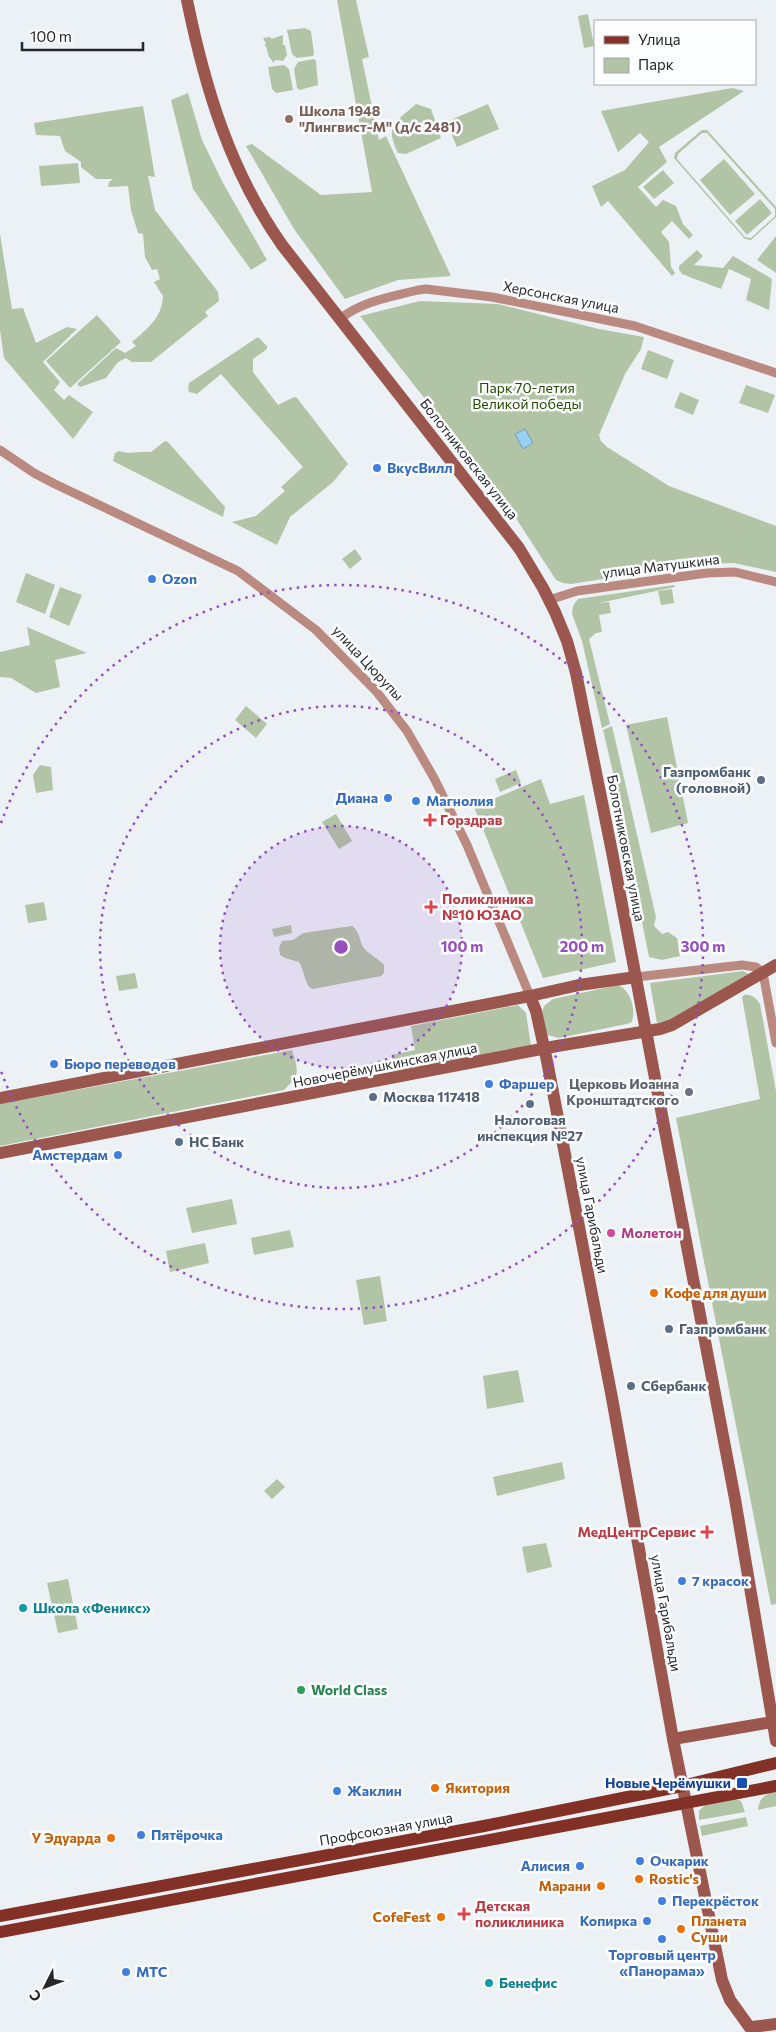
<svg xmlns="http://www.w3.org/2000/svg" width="776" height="2032" viewBox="0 0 776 2032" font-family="Commissioner,sans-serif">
<rect width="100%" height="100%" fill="#ecf1f6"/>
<!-- green -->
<g fill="#b2c4a6" fill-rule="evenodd">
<polygon points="337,0 356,0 369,57 362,59 379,140 386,136 451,276 398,280 345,299 294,229 246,146 252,144 321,195 372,192"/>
<polygon points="588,14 594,46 584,48 578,16"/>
<polygon points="305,28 311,31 314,54 313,56 297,58 292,54 287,30"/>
<polygon points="283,35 283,45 285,45 287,55 283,61 275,60 274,63 269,57 266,46 264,46 266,44 263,38 271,37 271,39"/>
<polygon points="314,59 316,61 318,85 300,90 297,88 294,69 298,62"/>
<polygon points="284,65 289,69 293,90 276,93 272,89 268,67"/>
<polygon points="732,88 744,91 659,147 667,162 638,187 656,207 663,200 676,206 683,224 693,235 689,239 672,221 661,232 669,242 671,267 675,273 672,276 608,201 601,207 592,186 625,170 649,142 640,133 618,152 601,111"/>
<polygon points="188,93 202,140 223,183 267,260 251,270 193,189 171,100"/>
<path d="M416 104 431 109 441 138 406 154 398 153C384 125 396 122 416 104Z"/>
<polygon points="488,104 499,129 457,147 446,122"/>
<path d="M143 106 155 177 148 176 155 210 218 292 219 301 205 312 208 316 151 362H132L126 358 118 362 106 378 80 387 77 384 116 348 125 353 136 346 132 342C148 328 162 318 163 296L154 282 160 279 157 269 152 270 145 257 143 234 138 233 131 210 128 186 108 187 109 182 113 179H96L81 167V162L65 151 60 136 36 135 34 123Z"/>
<path d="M702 130H707L776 207V217L751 240 745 239 674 158 675 153ZM702 133H707L775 209V216L751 238 745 237 677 159 678 154Z"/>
<polygon points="724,159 755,194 730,215 700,180"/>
<polygon points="78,163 80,183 41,186 39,166"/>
<polygon points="663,170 674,183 654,199 643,187"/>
<polygon points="760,199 772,213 747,235 735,221"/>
<polygon points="0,234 12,309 23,308 36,343 67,327 77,329 43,362 60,382 54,390 64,400 69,395 93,412 73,439 4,358 0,330"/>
<polygon points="776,236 776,273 757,260"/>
<polygon points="697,250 703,256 694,265 723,268 733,256 772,279 769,310 746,300 751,279 729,269 721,289 682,274 679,270 679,266"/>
<polygon points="420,301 498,304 599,329 644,337 641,349 625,374 599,435 601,441 607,447 669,486 776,526 776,572 734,563 699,564 571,584 563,583 556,580 504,500 360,316"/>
<polygon points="97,315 121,342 70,388 46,361"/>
<polygon points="258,337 267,346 267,349 253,359 253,372 278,405 294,397 297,398 348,464 333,482 290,517 277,545 232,522 256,516 285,491 281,487 303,467 221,374 197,394 189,392 188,388 189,383"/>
<polygon points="648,350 674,360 667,379 641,369"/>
<polygon points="746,385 775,395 768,413 739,403"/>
<polygon points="680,392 699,400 693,415 674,407"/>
<path d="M165 441 168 442 225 507 223 517 113 461 115 453 119 451C130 455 139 451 151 452Z"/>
<polygon points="355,549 362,559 350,569 342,559"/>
<polygon points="26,573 55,585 45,614 16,602"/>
<polygon points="674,585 675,587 599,603 609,602 611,613 599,615 602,632 596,633 589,639 610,724 602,728 582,641 572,614 573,606 578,599"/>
<polygon points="60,587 82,595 69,626 49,617"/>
<polygon points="672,589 674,603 661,605 658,591"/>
<polygon points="27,627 87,653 55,660 60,687 36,693 11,678 0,677 0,652 30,645"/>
<polygon points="246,706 267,724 256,738 235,720"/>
<polygon points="667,717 688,823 651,833 626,725"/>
<polygon points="612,726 656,917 654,926 662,934 668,932 677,938 680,956 662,960 649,957 628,852 626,828 603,730"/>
<polygon points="40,765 51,767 53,790 36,793 33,775"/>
<polygon points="516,770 521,783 500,792 495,779"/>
<polygon points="541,779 550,804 584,795 616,962 543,978 474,807"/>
<polygon points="336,814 352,841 339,849 322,822"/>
<polygon points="44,902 47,920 28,923 25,905"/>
<polygon points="291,925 292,933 274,937 272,929"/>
<path d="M352 926C360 932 359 939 363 947 369 955 378 958 384 965V973L381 976 313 989 309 987C304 979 304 970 299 962L285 958 280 955 279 948 282 941 293 940 303 933Z"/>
<polygon points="743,971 749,974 669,1020 657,1023 650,983"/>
<polygon points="135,973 138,988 119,991 116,976"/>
<path d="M618 985C631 990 637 1012 631 1023L559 1038 547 1035 541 1016 544 1006 553 999Z"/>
<path d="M744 995C752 994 756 998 760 1004L776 1091V1604L771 1605 676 1118 760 1099 742 997Z"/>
<polygon points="518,1005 526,1013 531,1046 401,1073 400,1064 393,1066 392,1055 415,1050 411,1026"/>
<path d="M292 1050C299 1072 300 1074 284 1090L0 1146V1104Z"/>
<polygon points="232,1199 237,1224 192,1233 186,1208"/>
<polygon points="290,1230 294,1247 254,1255 251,1238"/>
<polygon points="205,1243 209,1263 170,1272 166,1251"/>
<polygon points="380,1276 387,1321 364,1325 356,1280"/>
<polygon points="518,1370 524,1402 487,1409 483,1376"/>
<polygon points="562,1462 565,1479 497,1496 493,1477"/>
<polygon points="277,1479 285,1487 272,1499 264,1491"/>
<polygon points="546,1543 552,1567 527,1573 522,1547"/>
<polygon points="68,1579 78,1629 58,1633 47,1583"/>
<path d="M776 1791V1806L758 1810C759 1798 765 1794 776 1791Z"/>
<polygon points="735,1799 741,1801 745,1812 699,1820 699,1811 705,1805"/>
<polygon points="746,1817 748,1826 702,1836 700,1826"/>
</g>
<!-- water -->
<polygon fill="#97d0f1" stroke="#759db5" points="525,429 533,443 523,449 515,434"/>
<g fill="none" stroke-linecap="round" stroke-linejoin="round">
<!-- street -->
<g stroke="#ba8a81" stroke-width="9">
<path d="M340 319C362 301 391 297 418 290L426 289 492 297 635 326 776 373"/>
<polyline points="0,450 34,473 55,484 238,571 316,630 376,691 407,731 434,778 467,845 530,996"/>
<polyline points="549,600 577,591 707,573 735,572 776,582"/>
<polyline points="636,977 742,965 756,967 763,973 776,1043"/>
</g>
<!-- secondary -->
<g stroke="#9b574d" stroke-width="12">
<path d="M187 0C205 88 230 171 282 245L519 548 543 588 555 612 567 641 576 673 612 852 735 1499 776 1741"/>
<polyline points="530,996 536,1011 547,1061 612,1398 673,1739 722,1980 730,2000 753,2032"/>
<polyline points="0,1098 530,996 579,985 636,977"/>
<polyline points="0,1153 557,1046 660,1029 672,1025 776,965"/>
<polyline points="673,1739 772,1722"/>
<polyline points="752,2027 776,2024"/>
</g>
<!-- primary -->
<g stroke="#833127" stroke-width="12">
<polyline points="0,1916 484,1826 682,1786 776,1763"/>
<polyline points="0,1932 776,1786"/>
</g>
</g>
<!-- distance rings -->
<circle cx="341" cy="947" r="121" fill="#974ec1" fill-opacity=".12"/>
<g fill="none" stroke="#974ec1" stroke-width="2.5" stroke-dasharray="2.5 5">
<circle cx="341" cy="947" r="121"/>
<circle cx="341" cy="947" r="241"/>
<path d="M1 823A362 362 0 1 1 1 1071"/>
</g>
<!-- markers -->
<circle fill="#8d6e63" stroke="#fdfeff" stroke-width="2" cx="289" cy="119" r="5"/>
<g fill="#3f7fe0" stroke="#fdfeff" stroke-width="2">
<circle cx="377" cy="468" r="5"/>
<circle cx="152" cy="579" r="5"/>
<circle cx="388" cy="798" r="5"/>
<circle cx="416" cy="801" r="5"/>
<circle cx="54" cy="1064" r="5"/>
<circle cx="489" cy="1084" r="5"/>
<circle cx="118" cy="1155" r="5"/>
<circle cx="682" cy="1581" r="5"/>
<circle cx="337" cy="1791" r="5"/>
<circle cx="141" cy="1835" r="5"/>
<circle cx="640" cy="1861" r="5"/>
<circle cx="580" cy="1866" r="5"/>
<circle cx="662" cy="1901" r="5"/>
<circle cx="647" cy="1921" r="5"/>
<circle cx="662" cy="1939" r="5"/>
<circle cx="126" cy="1972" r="5"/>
</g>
<g fill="#5c6f8a" stroke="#fdfeff" stroke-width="2">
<circle cx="761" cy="780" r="5"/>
<circle cx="373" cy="1097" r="5"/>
<circle cx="530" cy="1104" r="5"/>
<circle cx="179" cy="1142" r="5"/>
<circle cx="669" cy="1329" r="5"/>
<circle cx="631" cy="1386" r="5"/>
</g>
<g fill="#e0444e" stroke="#fdfeff" stroke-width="2">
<path d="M427.5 812.5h5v5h5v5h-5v5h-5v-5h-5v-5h5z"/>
<path d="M428.5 899.5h5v5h5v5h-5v5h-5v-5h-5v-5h5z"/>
<path d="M704.5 1524.5h5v5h5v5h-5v5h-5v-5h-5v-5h5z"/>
<path d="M461.5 1906.5h5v5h5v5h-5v5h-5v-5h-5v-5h5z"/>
</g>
<circle fill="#6b7280" stroke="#fdfeff" stroke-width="2" cx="689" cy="1092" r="5"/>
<circle fill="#d1479c" stroke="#fdfeff" stroke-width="2" cx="611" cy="1233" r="5"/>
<g fill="#e8710a" stroke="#fdfeff" stroke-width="2">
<circle cx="654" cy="1293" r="5"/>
<circle cx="435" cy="1788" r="5"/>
<circle cx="111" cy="1838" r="5"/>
<circle cx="639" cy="1879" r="5"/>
<circle cx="601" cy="1886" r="5"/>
<circle cx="441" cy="1917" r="5"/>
<circle cx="681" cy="1929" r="5"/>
</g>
<g fill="#0f9aa8" stroke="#fdfeff" stroke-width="2">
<circle cx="23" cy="1608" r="5"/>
<circle cx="489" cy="1983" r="5"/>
</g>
<circle fill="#2e9e5b" stroke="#fdfeff" stroke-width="2" cx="301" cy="1690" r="5"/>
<rect fill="#1a4fb4" stroke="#fdfeff" stroke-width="2" x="736" y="1777" width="12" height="12" rx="2.5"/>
<g text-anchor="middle" stroke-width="5" stroke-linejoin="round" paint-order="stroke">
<!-- education labels -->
<g font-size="14" font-weight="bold" fill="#785e54" stroke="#fdfeff" text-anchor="start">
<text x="299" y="116">Школа 1948<tspan x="299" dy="16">"Лингвист-М" (д/с 2481)</tspan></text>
</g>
<!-- street labels -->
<g font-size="14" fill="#252728" stroke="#fdfeff">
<text transform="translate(561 297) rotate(11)" y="5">Херсонская улица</text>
<text transform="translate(469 459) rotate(52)" y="5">Болотниковская улица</text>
<text transform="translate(661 566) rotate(-7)" y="5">улица Матушкина</text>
<text transform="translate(368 663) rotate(47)" y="5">улица Цюрупы</text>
<text transform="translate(626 848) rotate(79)" y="5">Болотниковская улица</text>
<text transform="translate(385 1065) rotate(-11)" y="5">Новочерёмушкинская улица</text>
<text transform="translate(592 1215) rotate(79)" y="5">улица Гарибальди</text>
<text transform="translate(666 1613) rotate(80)" y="5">улица Гарибальди</text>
<text transform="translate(386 1829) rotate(-10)" y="5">Профсоюзная улица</text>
</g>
<!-- park labels -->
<g font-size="14" fill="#274a00" stroke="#fdfeff">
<text x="527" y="393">Парк 70-летия<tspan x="527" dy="16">Великой победы</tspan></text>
</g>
<!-- shop labels -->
<g font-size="14" font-weight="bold" fill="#366cbe" stroke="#fdfeff" text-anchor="start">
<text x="387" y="473">ВкусВилл</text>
<text x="162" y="584">Ozon</text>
<text x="378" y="803" text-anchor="end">Диана</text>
<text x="426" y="806">Магнолия</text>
<text x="64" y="1069">Бюро переводов</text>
<text x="499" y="1089">Фаршер</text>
<text x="108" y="1160" text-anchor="end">Амстердам</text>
<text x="692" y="1586">7 красок</text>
<text x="347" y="1796">Жаклин</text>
<text x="151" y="1840">Пятёрочка</text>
<text x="650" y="1866">Очкарик</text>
<text x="570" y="1871" text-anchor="end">Алисия</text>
<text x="672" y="1906">Перекрёсток</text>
<text x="637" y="1926" text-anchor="end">Копирка</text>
<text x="662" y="1960" text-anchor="middle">Торговый центр<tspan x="662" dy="16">«Панорама»</tspan></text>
<text x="136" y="1977">МТС</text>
</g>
<!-- service labels -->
<g font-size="14" font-weight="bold" fill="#4e5e75" stroke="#fdfeff" text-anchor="start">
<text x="751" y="777" text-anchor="end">Газпромбанк<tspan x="751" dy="16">(головной)</tspan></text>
<text x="383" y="1102">Москва 117418</text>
<text x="530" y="1125" text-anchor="middle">Налоговая<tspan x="530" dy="16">инспекция №27</tspan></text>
<text x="189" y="1147">НС Банк</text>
<text x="679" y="1334">Газпромбанк</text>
<text x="641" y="1391">Сбербанк</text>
</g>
<!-- health labels -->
<g font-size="14" font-weight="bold" fill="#be3a42" stroke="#fdfeff" text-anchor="start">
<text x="440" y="825">Горздрав</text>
<text x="442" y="904">Поликлиника<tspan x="442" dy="16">№10 ЮЗАО</tspan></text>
<text x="696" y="1537" text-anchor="end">МедЦентрСервис</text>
<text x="475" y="1911">Детская<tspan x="475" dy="16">поликлиника</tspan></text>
</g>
<!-- worship labels -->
<g font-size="14" font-weight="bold" fill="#5b616d" stroke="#fdfeff" text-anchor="end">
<text x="679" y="1089">Церковь Иоанна<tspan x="679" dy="16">Кронштадтского</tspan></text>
</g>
<!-- hotel labels -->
<g font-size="14" font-weight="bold" fill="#b23c85" stroke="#fdfeff" text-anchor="start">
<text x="621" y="1238">Молетон</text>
</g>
<!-- food labels -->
<g font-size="14" font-weight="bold" fill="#c56008" stroke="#fdfeff" text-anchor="start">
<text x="664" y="1298">Кофе для души</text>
<text x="445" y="1793">Якитория</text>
<text x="101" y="1843" text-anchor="end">У Эдуарда</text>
<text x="649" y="1884">Rostic's</text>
<text x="591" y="1891" text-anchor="end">Марани</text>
<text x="431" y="1922" text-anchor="end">CofeFest</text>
<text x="691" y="1926">Планета<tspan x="691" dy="16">Суши</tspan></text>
</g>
<!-- culture labels -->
<g font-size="14" font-weight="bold" fill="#0d838f" stroke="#fdfeff" text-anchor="start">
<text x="33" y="1613">Школа «Феникс»</text>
<text x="499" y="1988">Бенефис</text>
</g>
<!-- leisure labels -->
<g font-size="14" font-weight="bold" fill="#27864d" stroke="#fdfeff" text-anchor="start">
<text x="311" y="1695">World Class</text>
</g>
<!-- transit labels -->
<g font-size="14" font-weight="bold" fill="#164399" stroke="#fdfeff" text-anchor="end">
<text x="731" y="1788">Новые Черёмушки</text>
</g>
</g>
<circle cx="341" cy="947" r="8" fill="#974ec1" stroke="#fdfeff" stroke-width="2.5"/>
<g font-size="15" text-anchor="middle" font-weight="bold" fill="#974ec1" stroke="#fdfeff" stroke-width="5" stroke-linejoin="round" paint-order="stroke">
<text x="462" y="952">100 m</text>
<text x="582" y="952">200 m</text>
<text x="703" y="952">300 m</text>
</g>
<!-- legend -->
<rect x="594" y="20" width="162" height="65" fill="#fdfeff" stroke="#a7a8a9"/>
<rect x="604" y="36" width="25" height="8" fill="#833127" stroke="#a7a8a9"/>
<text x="638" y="45" font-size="15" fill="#252728">Улица</text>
<rect x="604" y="58" width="25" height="15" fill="#b2c4a6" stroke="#a7a8a9"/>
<text x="638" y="70" font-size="15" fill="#252728">Парк</text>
<!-- north arrow -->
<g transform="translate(45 1987) rotate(228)" stroke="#fdfeff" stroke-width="4" paint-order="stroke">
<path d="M0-4L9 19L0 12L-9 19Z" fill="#252728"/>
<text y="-8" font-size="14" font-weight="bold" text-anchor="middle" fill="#252728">С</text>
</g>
<!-- scale -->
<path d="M22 42v8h121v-8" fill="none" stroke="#252728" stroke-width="2.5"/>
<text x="30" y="42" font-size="15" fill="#252728" stroke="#fdfeff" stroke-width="4" paint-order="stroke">100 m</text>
</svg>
